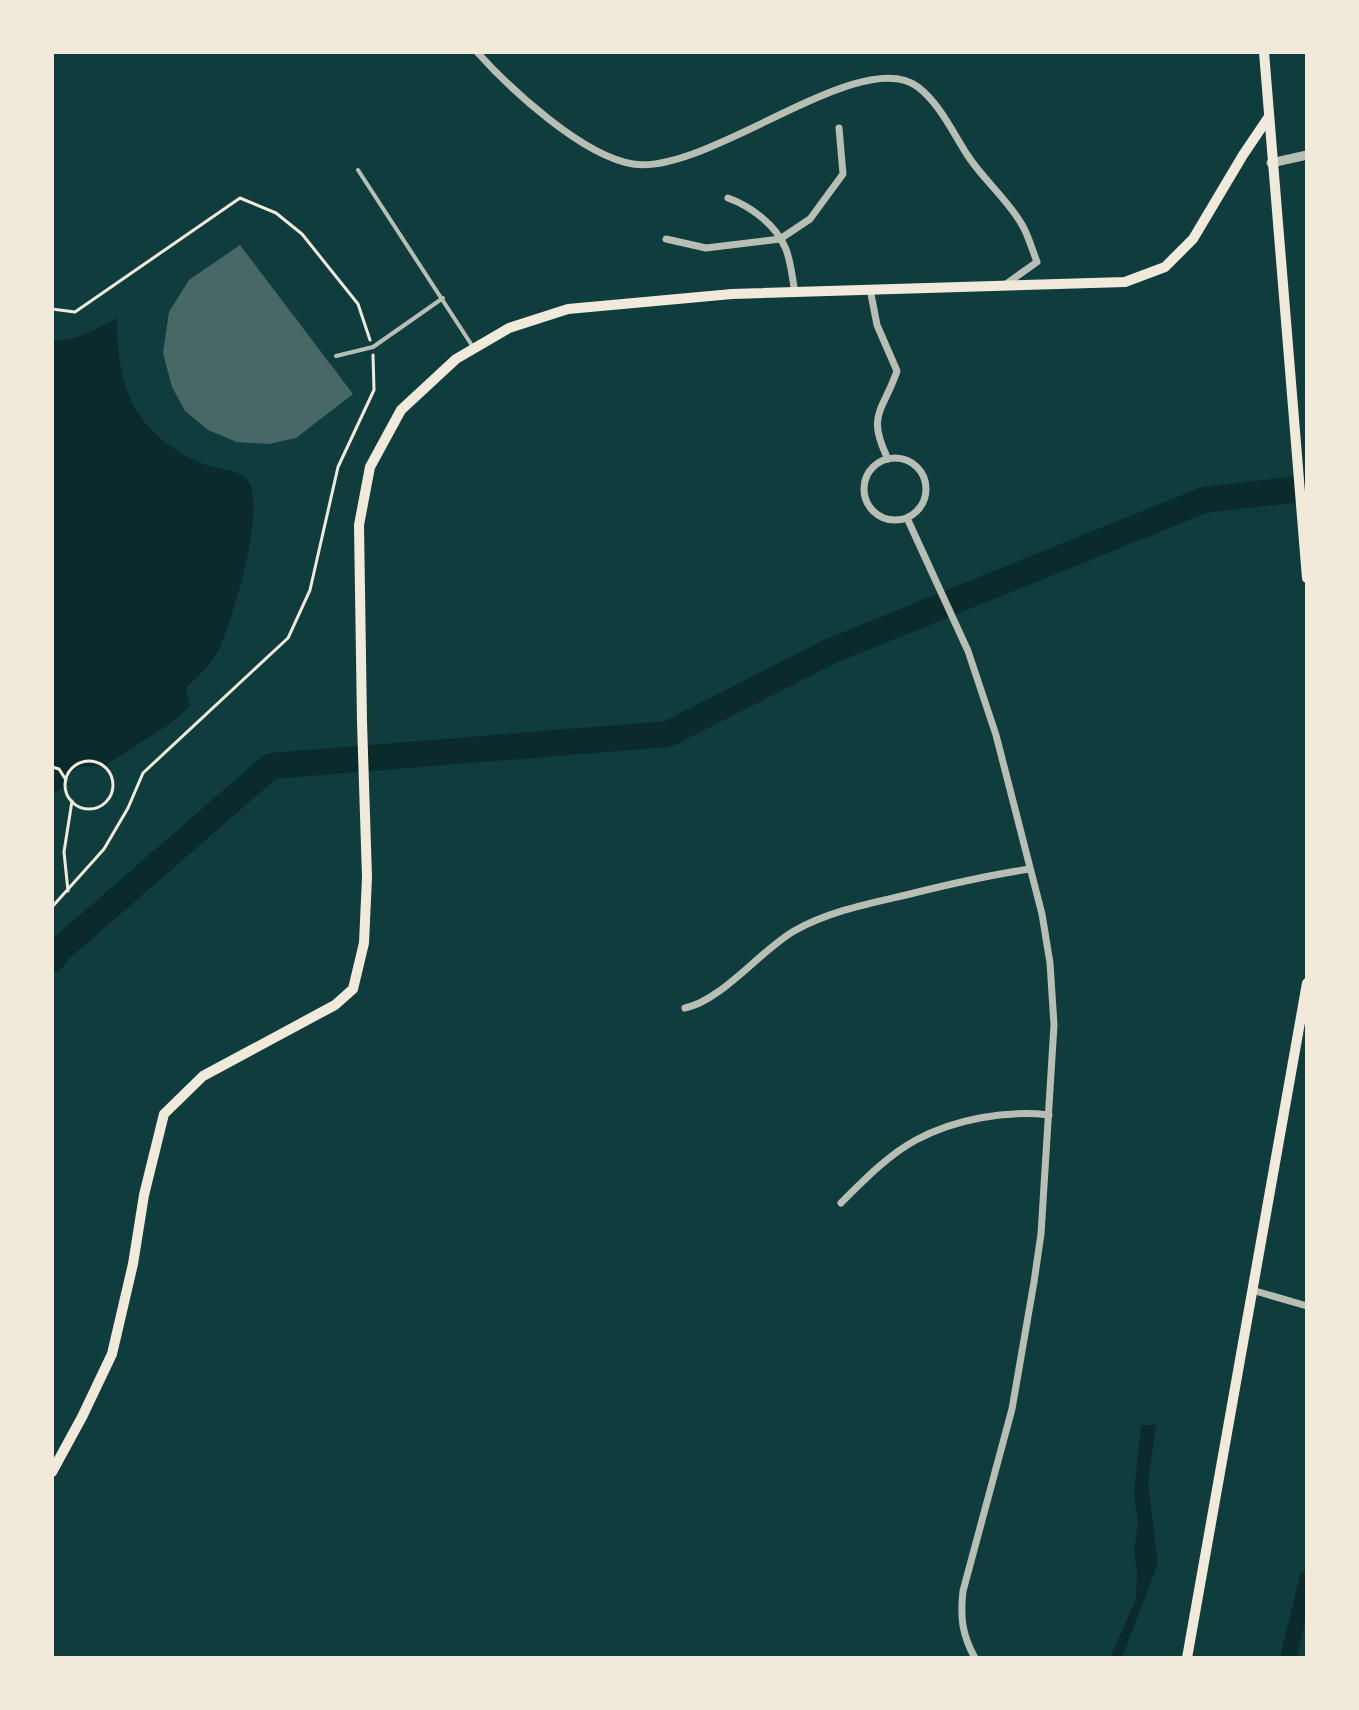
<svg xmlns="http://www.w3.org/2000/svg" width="1359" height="1710" viewBox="0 0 1359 1710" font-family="Quicksand,sans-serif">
<rect width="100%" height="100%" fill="#0f3d3e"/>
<!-- water -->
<g fill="#0a2a2b">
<path d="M117 318C116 391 138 439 209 466 221 470 239 469 248 481 267 506 232 624 218 651 211 665 197 677 186 688L190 706 170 724 106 765 78 767 65 777 62 788 52 794V340C76 342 96 329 117 318Z"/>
<polygon points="1141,1425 1156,1425 1148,1483 1158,1563 1122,1658 1110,1658 1136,1599 1137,1573 1134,1550 1138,1522 1134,1495"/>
</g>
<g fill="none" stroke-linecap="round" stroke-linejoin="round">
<!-- canal -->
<polyline stroke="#0a2a2b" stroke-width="16" points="1288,1658 1307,1580"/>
<!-- river -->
<polyline stroke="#0a2a2b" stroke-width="26" points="52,960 57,952 271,766 668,734 831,651 1204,500 1307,488"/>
</g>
<!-- building -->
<polygon fill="#486865" points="240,245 353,394 296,438 269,444 237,442 208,430 185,411 172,387 163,353 169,312 189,280"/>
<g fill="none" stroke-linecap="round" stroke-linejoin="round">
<!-- path -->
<g stroke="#f1e9da" stroke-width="3">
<polyline points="52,309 75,312 240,198 276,213 302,234 358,304 370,340"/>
<circle cx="89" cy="785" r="24"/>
<polyline points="52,767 59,769 66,780"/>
<polyline points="68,891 64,852 72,801"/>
<polyline points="52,907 104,849 128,808 143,773 288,638 310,590 338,467 374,390 373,355"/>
</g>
<!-- service -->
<g stroke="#b8beb3" stroke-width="4">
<polyline points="358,170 473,347"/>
<polyline points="336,356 373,347 443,298"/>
</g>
<!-- minor -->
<g stroke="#b8beb3" stroke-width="7">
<path d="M477 52C511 90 583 156 633 164 707 176 862 43 918 87 940 104 953 133 968 156 983 179 1006 198 1021 223 1028 234 1032 249 1037 262L1006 284"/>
<path d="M728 198C750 206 775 224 785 247 791 260 792 278 795 292"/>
<polyline points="666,239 706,248 780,239 810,219 843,174 839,128"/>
<path d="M870 289 877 325 897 371C883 412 866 414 888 459"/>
<circle cx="895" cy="489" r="31"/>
<path d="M907 518 968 651 996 735 1042 914 1050 963 1054 1025 1041 1234 1034 1282 1012 1409 963 1591C960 1617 962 1635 975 1658"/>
<path d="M685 1008C721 1001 761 950 794 931 829 911 872 903 910 894 950 884 990 875 1030 869"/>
<path d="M841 1203C863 1181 888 1155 916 1140 955 1119 1006 1110 1049 1115"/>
<polyline points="1252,1290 1307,1306"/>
</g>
<!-- tertiary -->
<polyline stroke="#b8beb3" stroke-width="9" points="1271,163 1307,155"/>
<!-- secondary -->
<g stroke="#f1e9da" stroke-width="10">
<polyline points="1264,52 1307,578"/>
<polyline points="52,1472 82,1417 112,1354 133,1264 144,1195 164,1114 203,1076 335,1005 353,989 364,943 367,877 362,722 359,525 370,467 401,410 456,359 509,328 568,309 732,294 1125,282 1165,267 1193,239 1243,155 1268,118"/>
<polyline points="1187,1658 1307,983"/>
</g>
</g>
<!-- border -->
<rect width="1359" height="1710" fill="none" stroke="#f1e9da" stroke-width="108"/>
</svg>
